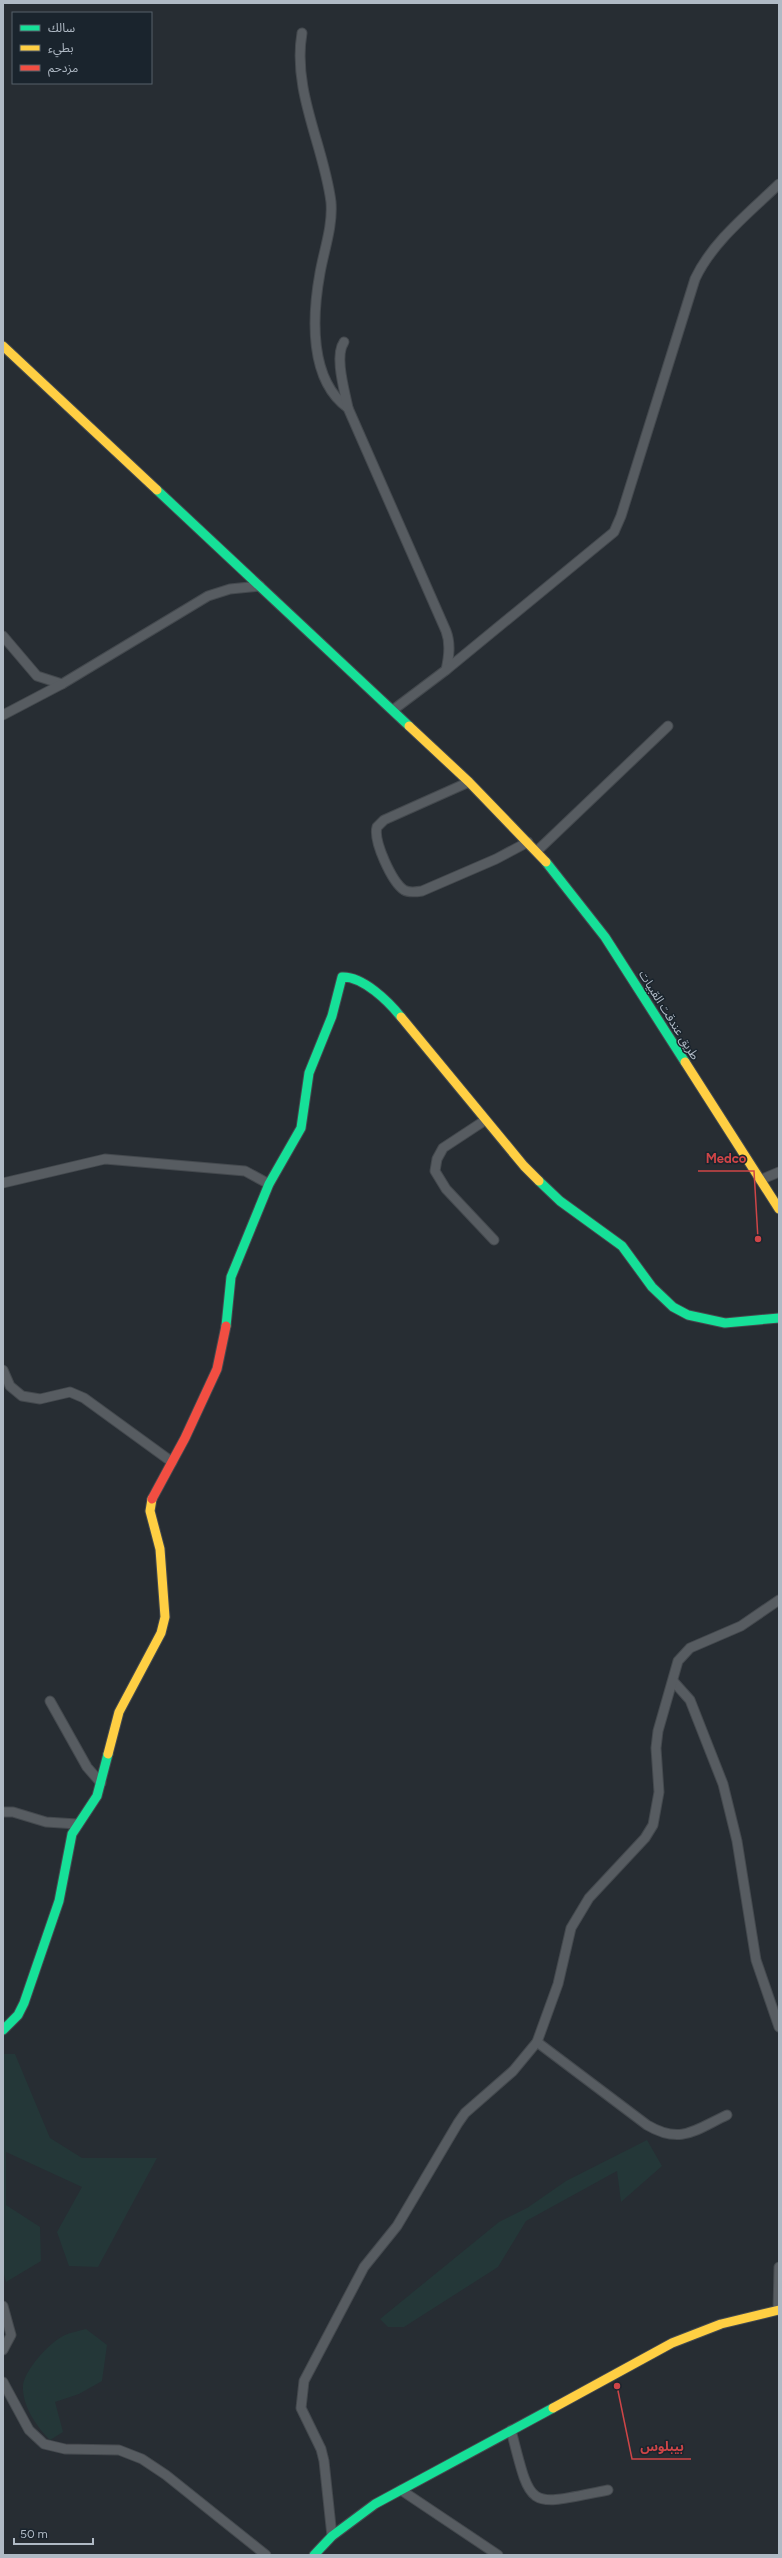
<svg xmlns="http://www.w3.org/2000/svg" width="782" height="2558" viewBox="0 0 782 2558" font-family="Figtree,'Noto Sans Arabic',sans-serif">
<rect width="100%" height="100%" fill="#272d33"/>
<!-- green -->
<g fill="#243738">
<polygon points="3,2054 15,2054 50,2138 82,2158 157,2158 98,2267 69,2266 57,2232 82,2187 6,2152 6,2205 40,2227 41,2261 6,2282 3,2271"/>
<polygon points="647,2140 662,2166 621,2202 617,2171 526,2221 498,2267 404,2327 388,2327 380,2319 499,2222 527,2208 566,2181"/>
<path d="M86 2329 107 2345 102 2381 79 2394 55 2402 63 2432 50 2440C37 2427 22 2406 23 2386 24 2370 51 2341 65 2335 72 2332 79 2331 86 2329Z"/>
</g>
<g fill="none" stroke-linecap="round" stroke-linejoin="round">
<defs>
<g id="street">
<path d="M302 33C292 91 324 146 331 202 333 226 324 250 320 273 312 317 309 380 348 408L446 631C451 644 449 657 446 670"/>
<path d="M344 342C334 356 345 392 348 408"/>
<polyline points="3,636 37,676 62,684 208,596 230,589 260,586"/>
<path d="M393 710 446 670 614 532 621 516 695 279C712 242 750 212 779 184"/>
<polyline points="3,715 62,684"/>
<path d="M469 782 384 820 377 827C373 841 392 882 404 890 409 893 416 892 422 891L496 859 528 842"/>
<polyline points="537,851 668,726"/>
<polyline points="484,1121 443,1148 437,1159 435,1171 446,1189 494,1240"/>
<polyline points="760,1180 779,1172"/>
<polyline points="3,1183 105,1159 245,1171 269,1184"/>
<polyline points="3,1370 10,1386 22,1396 40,1399 70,1392 84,1398 172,1462"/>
<polyline points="673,1681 690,1700 723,1784 737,1841 756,1960 779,2027"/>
<polyline points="50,1701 87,1767 101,1783"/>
<polyline points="3,1812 13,1812 46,1822 77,1824"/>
<path d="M537 2042 647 2125C681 2145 695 2130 727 2115"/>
<polyline points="3,2306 11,2335 3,2350"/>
<polyline points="778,2310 779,2267"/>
<polyline points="3,2382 29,2430 44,2444 65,2449 119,2450 142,2459 166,2475 266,2555"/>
<path d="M511 2430C532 2512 527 2506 608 2490"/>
<polyline points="401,2490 498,2555"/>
<polyline points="332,2536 324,2461 321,2449 301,2408 304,2381 364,2267 397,2226 458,2123 465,2113 513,2071 537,2042 558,1984 571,1928 589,1898 645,1838 653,1825 659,1792 656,1748 658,1731 678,1661 690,1648 741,1626 779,1600"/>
</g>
<g id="fast">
<polyline points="157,490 409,726"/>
<polyline points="546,862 605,937 685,1062"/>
<polyline points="539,1181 560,1201 622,1246 652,1287 673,1307 688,1315 725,1323 779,1318"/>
<path d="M226 1326 231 1277 269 1184 301 1128 309 1073 332 1016 342 977C363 976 389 1002 401 1017"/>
<polyline points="3,2030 18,2015 24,2003 59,1901 72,1834 97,1796 108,1754"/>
<polyline points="314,2555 332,2536 375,2504 553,2408"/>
</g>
<g id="slow">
<polyline points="3,346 157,490"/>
<polyline points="409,726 469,782 546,862"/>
<polyline points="401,1017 524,1166 539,1181"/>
<polyline points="685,1062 779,1209"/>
<polyline points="108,1754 119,1712 161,1633 165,1617 160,1549 150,1511 152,1499"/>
<polyline points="553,2408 672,2343 721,2324 779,2310"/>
</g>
<polyline id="jam" points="152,1499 185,1438 217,1369 226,1326"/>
</defs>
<!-- street casing -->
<use href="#street" stroke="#44494e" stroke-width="11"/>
<!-- fast casing -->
<use href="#fast" stroke="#44494e" stroke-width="11"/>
<!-- slow casing -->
<use href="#slow" stroke="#44494e" stroke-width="11"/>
<!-- jam casing -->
<use href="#jam" stroke="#44494e" stroke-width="11"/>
<!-- street -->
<use href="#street" stroke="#575c61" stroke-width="9"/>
<!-- fast -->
<use href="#fast" stroke="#16e098" stroke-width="9"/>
<!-- slow -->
<use href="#slow" stroke="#ffcf43" stroke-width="9"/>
<!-- jam -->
<use href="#jam" stroke="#f24e42" stroke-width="9"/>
</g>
<g text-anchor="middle" stroke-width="3" stroke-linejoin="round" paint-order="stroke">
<!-- street labels -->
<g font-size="12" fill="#b0bac5" stroke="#1a242d">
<text transform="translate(669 1015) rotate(58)" y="4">طريق عندقت القبيات</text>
</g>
</g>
<!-- callouts -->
<path fill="none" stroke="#ce4547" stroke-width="1.5" d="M758 1239L754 1171H698M617 2386L632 2459H691"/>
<g fill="#ce4547" stroke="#1a242d" stroke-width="1.5">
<circle cx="758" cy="1239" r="4"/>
<circle cx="617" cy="2386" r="4"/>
</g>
<g font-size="13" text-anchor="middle" font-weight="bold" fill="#ce4547" stroke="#1a242d" stroke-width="3" stroke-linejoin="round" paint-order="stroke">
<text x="726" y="1163">Medco</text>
<text x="662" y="2451">بيبلوس</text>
</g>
<!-- border -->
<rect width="782" height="2558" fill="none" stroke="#b0bac5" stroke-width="8"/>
<!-- legend -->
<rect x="12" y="12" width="140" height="72" fill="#1a242d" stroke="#56606a"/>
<rect x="20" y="25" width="20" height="6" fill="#16e098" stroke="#56606a"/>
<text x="48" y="32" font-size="12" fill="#b0bac5">سالك</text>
<rect x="20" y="45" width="20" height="6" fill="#ffcf43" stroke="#56606a"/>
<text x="48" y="52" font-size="12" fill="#b0bac5">بطيء</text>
<rect x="20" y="65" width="20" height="6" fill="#f24e42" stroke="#56606a"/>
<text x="48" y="72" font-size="12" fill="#b0bac5">مزدحم</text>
<!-- scale -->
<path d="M14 2538v6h79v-6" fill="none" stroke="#b0bac5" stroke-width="2"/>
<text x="20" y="2538" font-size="12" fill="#b0bac5" stroke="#1a242d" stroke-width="3" paint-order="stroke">50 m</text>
</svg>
